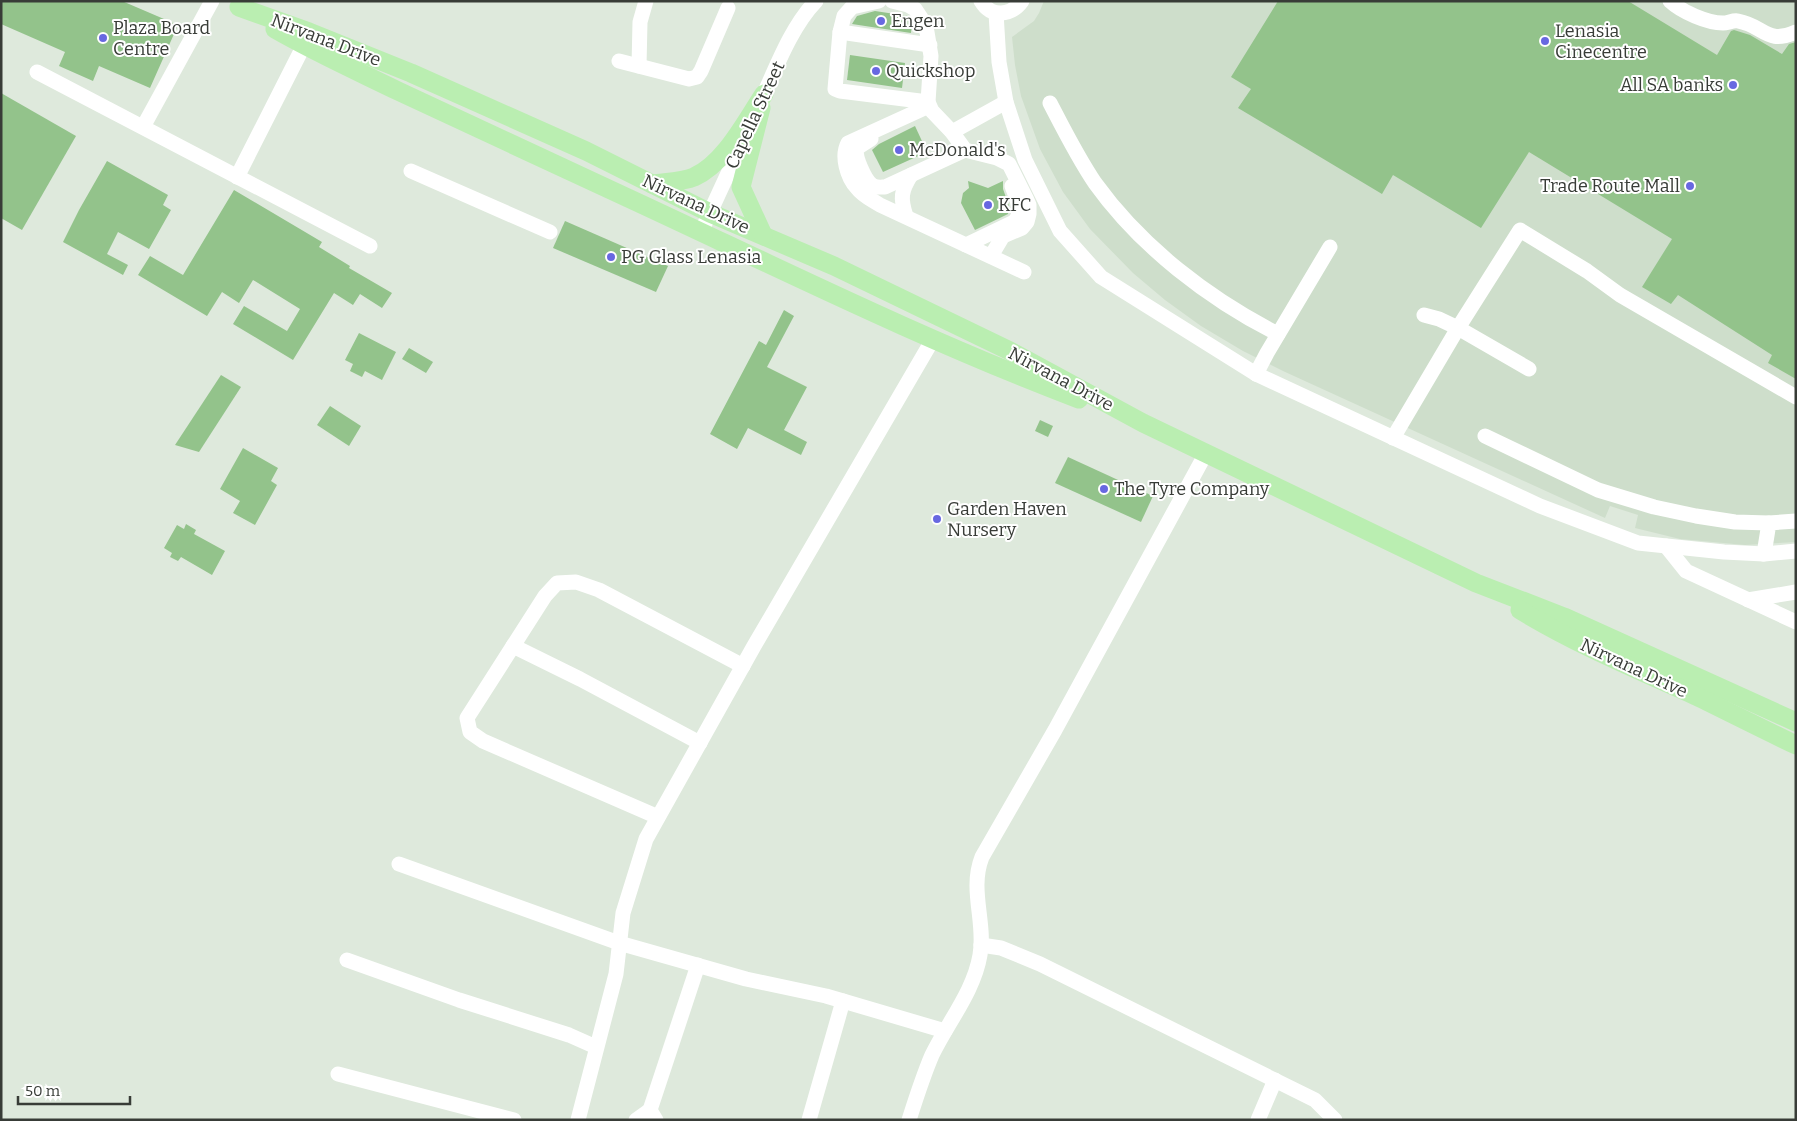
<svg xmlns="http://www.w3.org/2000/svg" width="1797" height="1121" viewBox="0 0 1797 1121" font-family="Bitter,serif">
<rect width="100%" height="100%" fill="#dee9dc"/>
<!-- built -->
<polygon fill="#cedecb" points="1044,1 1796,1 1796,542 1745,545 1680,539 1635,528 1638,515 1610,506 1605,518 1283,371 1243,351 1201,326 1165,300 1133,273 1090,229 1063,192 1040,149 1021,96 1015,65 1012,37 1034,21 1039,13"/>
<!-- building -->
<g fill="#93c38b">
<polygon points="1,1 122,1 178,25 150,88 99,66 93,81 59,66 65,52 1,24"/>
<polygon points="1278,1 1628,1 1717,55 1731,31 1734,30 1750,35 1782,54 1789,44 1796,42 1796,379 1768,363 1772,355 1678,295 1671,304 1642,287 1672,239 1529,152 1481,228 1393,175 1382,194 1238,108 1251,89 1231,77"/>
<polygon points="875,11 908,16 912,22 911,33 852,24 857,16"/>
<polygon points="850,55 905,63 902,88 847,80"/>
<polygon points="1,93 76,136 22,230 1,218"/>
<polygon points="915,126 927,152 883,172 872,150 879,144"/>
<polygon points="107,161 168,195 163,205 171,210 149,249 118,232 107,254 128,265 123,275 63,242 79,210"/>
<polygon points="968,181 988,188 1003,181 1003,189 1009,206 1008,214 975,230 961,203 963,193 969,188"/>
<polygon points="234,190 322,242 319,247 350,266 349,268 392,293 382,308 360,294 353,305 334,293 293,360 233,324 244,306 287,331 300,309 253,280 239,303 222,292 207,316 138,275 150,256 183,275"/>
<polygon points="565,221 668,266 656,292 553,248"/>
<polygon points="784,310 794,316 767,367 807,387 784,430 807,442 801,455 748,428 737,449 710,434 759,341 766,345"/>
<polygon points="359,333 396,352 382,380 365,371 362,377 350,371 353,364 345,360"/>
<polygon points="409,348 433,362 426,373 402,359"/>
<polygon points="221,375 241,387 199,452 175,445"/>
<polygon points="330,406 361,426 349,446 317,425"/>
<polygon points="1040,420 1053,426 1048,437 1035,431"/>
<polygon points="243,448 278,468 271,481 277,485 255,525 233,513 240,501 220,489"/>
<polygon points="1068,457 1153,496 1141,522 1055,483"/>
<polygon points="186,524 196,530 194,534 225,551 212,575 181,557 178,561 170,557 172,553 164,548 177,525 184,529"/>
</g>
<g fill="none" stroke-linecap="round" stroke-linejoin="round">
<!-- minor -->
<g stroke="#fff" stroke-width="15">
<polyline points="879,1 852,7 844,16 840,32 835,89 840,91 928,102"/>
<polyline points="892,1 908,5 915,9 921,18 927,32 931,56 928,102 932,111 952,132 965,150 997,158 1009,164 1026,198 1029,205 1029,214 1027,222 1022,228 1003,236 991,256"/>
<path d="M981 1C991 18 1011 16 1022 1"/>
<path d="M1670 1C1682 12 1707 23 1723 23 1728 23 1733 20 1738 21 1765 26 1766 45 1796 32"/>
<polyline points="996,13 999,62 1006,102 1025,160 1060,231 1101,277 1256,374 1540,506 1638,543 1724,552 1764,554 1796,551"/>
<polyline points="840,32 930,45"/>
<polyline points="619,61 689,79 697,77 701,71 728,8"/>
<polyline points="639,66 640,22 646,1"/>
<polyline points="37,72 370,246"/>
<path d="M1050 103C1064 130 1078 158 1095 183 1141 247 1209 299 1278 334"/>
<path d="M759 105C775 71 790 28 816 1"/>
<path d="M929 106 848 143C841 156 847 177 857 188 863 196 872 200 880 205L1024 272"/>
<polyline points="143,127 212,1"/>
<polyline points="952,132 1006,102"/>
<path d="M871 139 857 148C854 156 865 180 872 185 876 188 881 187 885 187L965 150"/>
<polyline points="411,171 550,232"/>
<polyline points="237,177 304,45"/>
<path d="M906 216C900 198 901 191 911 175"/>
<polyline points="701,232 748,130"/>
<path d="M966 245 1014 222C1024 213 1016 197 1012 186"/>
<polyline points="1424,315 1439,319 1458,328 1529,369"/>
<polyline points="1256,374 1267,353 1330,247"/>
<polyline points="1485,436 1598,490 1654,507 1696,516 1735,522 1769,523"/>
<polyline points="1393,438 1458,328 1520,230 1587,271 1620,295 1796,397"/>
<polyline points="1666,546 1686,571 1796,622"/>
<polyline points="1764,554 1769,523 1796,521"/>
<polyline points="1748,600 1796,592"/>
<polyline points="513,646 580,679 700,743"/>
<polyline points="658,817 483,741 470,732 467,718 545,596 557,583 576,582 599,590 743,666"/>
<polyline points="399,864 619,943 746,979 826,996 945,1031"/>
<polyline points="981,945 1001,948 1040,964 1315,1100 1335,1120"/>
<polyline points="347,960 459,1000 569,1035 596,1047"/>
<polyline points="338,1074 514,1120"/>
<polyline points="578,1120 616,974 623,913 646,839 754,646 933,339"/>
<polyline points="636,1120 650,1110"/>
<polyline points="656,1120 650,1110 698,965"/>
<polyline points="809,1120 843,1001"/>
<path d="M909 1120C916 1098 923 1076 932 1055 948 1022 974 991 980 955 986 922 969 890 982 857L1055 730 1206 453"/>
<polyline points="1258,1120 1275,1080"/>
</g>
<!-- major -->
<g stroke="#baeeb1" stroke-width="19">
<polyline points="239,7 309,32 411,73 586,151 710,213 834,266 1010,351 1143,423 1476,583 1564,617 1796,722"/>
<path d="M275 29C315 52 357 71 398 91 475 127 552 162 628 198 777 267 925 341 1079 399"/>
<polyline points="761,108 741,187 763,235"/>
<path d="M652 184C666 182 682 182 694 177 725 163 746 121 764 94"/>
<path d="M1520 610C1576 644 1636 669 1696 696 1729 712 1762 729 1796 745"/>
</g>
</g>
<!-- markers -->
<g fill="#6868e1" stroke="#fff" stroke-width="2">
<circle cx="881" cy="21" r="5"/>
<circle cx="103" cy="38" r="5"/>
<circle cx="1545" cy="41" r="5"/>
<circle cx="876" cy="71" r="5"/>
<circle cx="1733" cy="85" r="5"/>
<circle cx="899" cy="150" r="5"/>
<circle cx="1690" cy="186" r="5"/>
<circle cx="988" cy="205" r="5"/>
<circle cx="611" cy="257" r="5"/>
<circle cx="1104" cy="489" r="5"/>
<circle cx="937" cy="519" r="5"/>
</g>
<g text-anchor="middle" stroke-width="4" stroke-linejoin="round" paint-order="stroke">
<!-- poi labels -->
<g font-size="18" fill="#383c37" stroke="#fff" text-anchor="start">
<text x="891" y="27">Engen</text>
<text x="113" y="34">Plaza Board<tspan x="113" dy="21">Centre</tspan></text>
<text x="1555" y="37">Lenasia<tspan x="1555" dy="21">Cinecentre</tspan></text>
<text x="886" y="77">Quickshop</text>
<text x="1723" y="91" text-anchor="end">All SA banks</text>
<text x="909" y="156">McDonald's</text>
<text x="1680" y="192" text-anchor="end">Trade Route Mall</text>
<text x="998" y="211">KFC</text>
<text x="621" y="263">PG Glass Lenasia</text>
<text x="1114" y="495">The Tyre Company</text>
<text x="947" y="515">Garden Haven<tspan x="947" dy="21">Nursery</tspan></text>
</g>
<!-- street labels -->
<g font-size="18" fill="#383c37" stroke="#fff">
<text transform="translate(326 40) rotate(21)" y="6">Nirvana Drive</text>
<text transform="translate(755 115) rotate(-65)" y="6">Capella Street</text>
<text transform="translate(696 204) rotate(25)" y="6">Nirvana Drive</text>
<text transform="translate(1061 379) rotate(28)" y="6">Nirvana Drive</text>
<text transform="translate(1634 668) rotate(25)" y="6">Nirvana Drive</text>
</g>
</g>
<!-- border -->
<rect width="1797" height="1121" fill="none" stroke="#383c37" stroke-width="5"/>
<!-- scale -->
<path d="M18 1096v8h112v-8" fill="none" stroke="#383c37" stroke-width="2.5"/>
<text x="25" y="1096" font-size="15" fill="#383c37" stroke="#ffffff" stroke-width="4" paint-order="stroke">50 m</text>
</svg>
